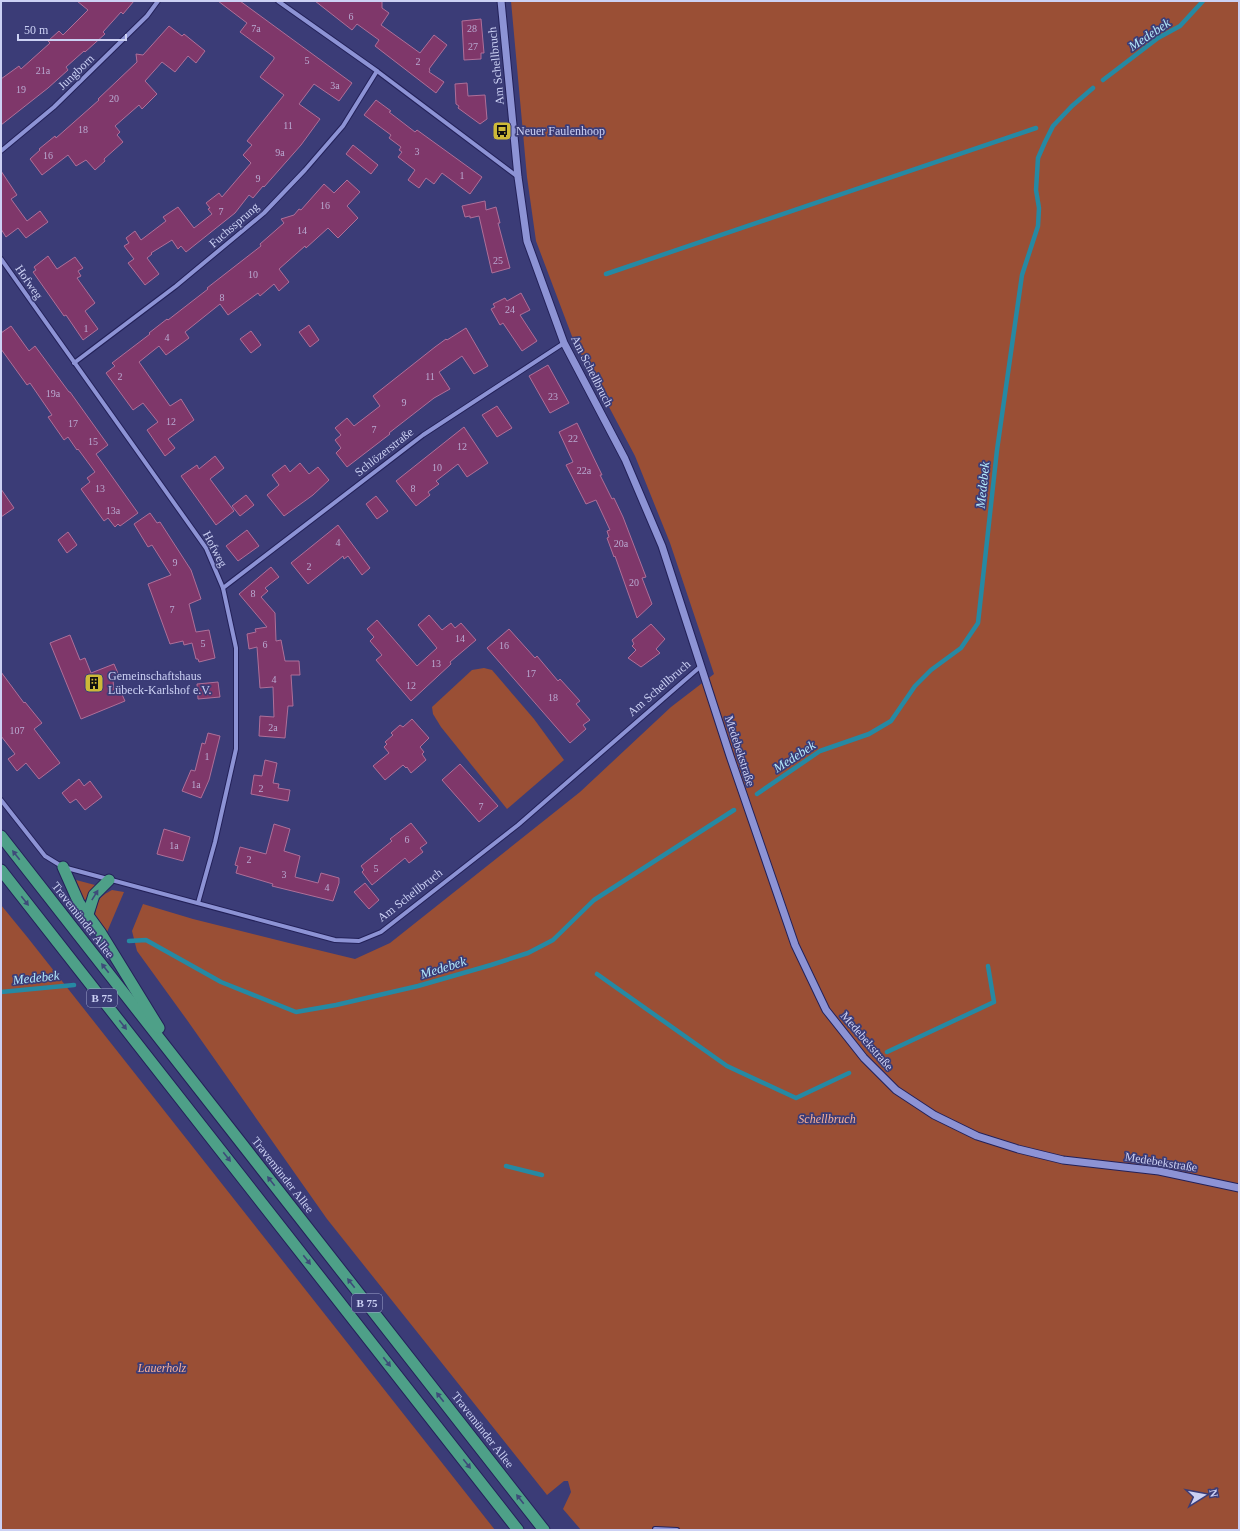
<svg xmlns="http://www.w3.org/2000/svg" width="1240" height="1531" viewBox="0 0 1240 1531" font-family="Georgia,serif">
<rect width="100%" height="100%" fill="#3b3c77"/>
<!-- green -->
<g fill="#9a4f35">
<polygon points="511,1 1239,1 1239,1530 581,1530 563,1509 571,1492 568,1481 564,1481 547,1495 327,1219 187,1020 137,951 132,931 143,904 193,919 289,943 355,959 390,943 580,792 671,707 714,674 670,543 635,456 573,339 536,241 527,177"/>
<polygon points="484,668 492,670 534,719 564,760 507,809 441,727 433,714 432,707 472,670"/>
<polygon points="76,880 95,885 84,902"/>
<path d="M112 890 124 892 107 932 95 915C97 900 99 897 112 890Z"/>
<polygon points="1,905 28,938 495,1530 1,1530"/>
</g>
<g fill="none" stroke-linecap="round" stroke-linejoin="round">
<!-- stream -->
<g stroke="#2689a3" stroke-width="4.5">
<polyline points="1103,80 1158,38 1180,26 1203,1"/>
<polyline points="606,274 1036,128"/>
<polyline points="757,794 820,751 869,734 891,721 915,686 931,670 961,648 978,623 997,450 1022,275 1038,226 1039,208 1036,190 1038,158 1045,142 1053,126 1072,106 1093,88"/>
<polyline points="129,941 146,940 221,982 296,1012 336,1005 418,986 491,965 528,953 553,940 594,900 734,810"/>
<polyline points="597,974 727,1066 796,1098 849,1073"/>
<polyline points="1,992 74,985"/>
<polyline points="887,1052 994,1002 988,966"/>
<polyline points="506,1166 542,1175"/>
</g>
</g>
<!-- building -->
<g fill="#7f376a" stroke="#ae6f99">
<polygon points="77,1 134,1 123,14 121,12 103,32 105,34 85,52 84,51 66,67 68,70 48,88 1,125 1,79 19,66 21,69 50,43 48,41 59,31 63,35 88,10"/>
<polygon points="218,1 240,1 352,83 339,101 314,84 299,104 320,119 301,145 264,187 263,186 253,198 249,195 235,213 186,252 181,246 178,249 172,240 151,253 152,254 147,258 159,274 145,285 128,263 134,259 124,246 129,243 126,238 135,231 141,240 166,221 163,217 178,207 194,228 212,214 208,209 210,208 206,203 219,193 222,197 251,163 243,155 252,145 247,141 284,95 260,77 274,59 274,57 240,32 247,23"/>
<polygon points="315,1 382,1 382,8 389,13 381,25 420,53 434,35 447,45 429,69 430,70 429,72 444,82 436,93 375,46 379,40 357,24 352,30"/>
<polygon points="481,19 484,53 481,53 481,59 464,60 462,21"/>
<polygon points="169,26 182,36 184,34 205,51 196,63 188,56 175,72 162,62 145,81 157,94 142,109 139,105 115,126 120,132 117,135 123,142 104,159 105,161 95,170 86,160 76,166 68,155 42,175 30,159 40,150 39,149 55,136 56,138 99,100 98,99 137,62 136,54 143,55"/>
<polygon points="467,83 468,96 485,95 487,119 480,124 458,108 459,106 456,104 455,84"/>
<polygon points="376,100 391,111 389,112 415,132 417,130 482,177 470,194 442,173 434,184 426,178 419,188 408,180 415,170 398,157 402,152 399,150 401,147 389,138 391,135 364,115"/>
<polygon points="353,145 378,165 371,174 346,154"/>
<polygon points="1,171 17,195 11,199 27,221 40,211 48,222 26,238 18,228 6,237 1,229"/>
<polygon points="347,180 360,192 347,206 358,218 338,238 328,228 306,248 305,246 279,269 289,282 279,291 274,284 260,296 258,293 228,315 220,304 185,332 189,338 166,355 159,346 139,362 170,406 181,399 194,420 168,439 175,448 165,456 147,430 158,422 143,403 133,410 106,373 115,366 112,363 150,334 149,333 167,319 168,320 208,289 207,288 261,246 260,244 284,223 281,219 294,215 299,209 301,210 324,184 334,193"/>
<polygon points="485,201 486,210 496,207 500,223 498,223 510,268 492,273 479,216 470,218 470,216 465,217 462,206"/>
<polygon points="48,256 57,269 75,257 83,268 78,271 81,276 77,278 95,303 85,311 98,329 83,340 66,315 64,316 33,272 36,270 34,267"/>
<polygon points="521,293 530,310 520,315 537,341 522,351 503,323 500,325 491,309 495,307 493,304 505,298 507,301"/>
<polygon points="309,325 319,340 310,347 299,332"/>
<polygon points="11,326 29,351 35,346 69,392 70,392 108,445 96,454 138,513 120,526 118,524 115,527 108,518 104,521 81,489 90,482 87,478 95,472 78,449 77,450 68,437 64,440 48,417 52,415 30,383 27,385 1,349 1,333"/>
<polygon points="466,328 488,366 474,374 462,356 439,372 450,389 434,398 389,433 390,434 347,467 336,453 341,448 335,440 341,435 335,428 347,418 354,426 380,406 373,396 435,347 446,339 447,340"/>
<polygon points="251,331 261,345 251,353 240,339"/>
<polygon points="548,365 569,403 550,413 529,376"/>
<polygon points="497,406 512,428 497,437 482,415"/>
<polygon points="577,423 602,475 600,475 612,499 614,498 623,517 646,577 642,578 652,604 637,618 615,556 614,557 607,538 609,537 607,531 610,530 596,500 586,504 566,465 573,462 559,432"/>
<polygon points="464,427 488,463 467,477 458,464 436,481 439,484 428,492 430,495 416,506 396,481"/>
<polygon points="215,456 224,468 210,479 234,511 216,525 181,476 197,465 199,469"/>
<polygon points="300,463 309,474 318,467 329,480 313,495 284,516 267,495 279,485 272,475 285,465 290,472"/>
<polygon points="1,489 14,508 1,517"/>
<polygon points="246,495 254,505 240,516 232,506"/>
<polygon points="376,496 388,511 377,519 366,504"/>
<polygon points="150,513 157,523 160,522 191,570 201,599 189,604 196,632 209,630 215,658 199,662 198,659 196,659 192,643 184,645 183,641 170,644 148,584 171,575 152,545 148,547 134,524"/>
<polygon points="338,525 370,568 362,575 348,556 344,559 343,556 308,584 291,563"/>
<polygon points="247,530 259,546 238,561 226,546"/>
<polygon points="68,532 77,545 67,553 58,540"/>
<polygon points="271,567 279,577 265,588 268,591 261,597 275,613 276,641 281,640 285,661 299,661 300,675 291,675 293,706 288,706 285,738 259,736 260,716 274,717 273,687 260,688 257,647 249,649 247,634 256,632 255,629 267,627 239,594"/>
<polygon points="429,615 442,630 451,623 455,628 461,623 476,640 450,662 451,664 411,701 376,660 382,655 370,641 374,637 367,629 377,620 417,666 437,648 418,625"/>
<polygon points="651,624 665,639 656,649 660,653 641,667 628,658 636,650 632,646 634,644 632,640"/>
<polygon points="509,629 535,658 537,656 558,681 560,679 580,701 576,704 590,720 583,725 586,729 570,743 487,648"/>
<polygon points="70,635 80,660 85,658 91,673 114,664 120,678 113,680 114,691 120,690 125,701 81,719 50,643"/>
<polygon points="1,672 24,703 25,702 42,723 34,729 60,763 39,779 26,763 17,771 8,759 15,754 1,736"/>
<polygon points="218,682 220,697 198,699 197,684"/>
<polygon points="412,719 429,738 420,747 424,752 422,754 426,760 411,773 407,767 406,768 403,765 385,780 373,766 389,753 384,747 387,744 385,742 393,735 391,733 400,725 403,727"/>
<polygon points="208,733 220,736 209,780 201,798 182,791 191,770 195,771 202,743 205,744"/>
<polygon points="265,760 277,763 273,783 279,784 278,788 290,790 288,801 251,794 254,775 262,776"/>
<polygon points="460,764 498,806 479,822 442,780"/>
<polygon points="79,779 84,786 90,781 102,797 85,810 76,799 70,803 62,793"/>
<polygon points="411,823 427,843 420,848 423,852 409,863 405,858 372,885 362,872 364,870 361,866 392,841 390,839"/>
<polygon points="274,824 290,829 284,851 300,856 295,877 318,883 321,873 339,878 339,883 333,901 272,886 273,884 236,873 238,866 235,865 240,847 266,854"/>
<polygon points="164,829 190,837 183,861 157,854"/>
<polygon points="365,883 379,900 369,909 354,892"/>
</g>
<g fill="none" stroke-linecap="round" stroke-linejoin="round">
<defs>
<g id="minor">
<polyline points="278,1 377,71 518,177"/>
<polyline points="1,151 54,107 147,16 158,1"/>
<polyline points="1,259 206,548 223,588 236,648 236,749 215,842 198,903"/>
<polyline points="74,363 176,286 264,213 305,170 343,126 377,71"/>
<polyline points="223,588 423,435 564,343"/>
<polyline points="1,800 45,856 63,867 335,940 359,941 381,932 518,825 701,666"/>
<polyline points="655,1529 677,1530"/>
</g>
<polyline id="tertiary" points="501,1 518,177 527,241 564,343 625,459 662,546 730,756 795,945 826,1010 864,1058 896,1090 934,1115 977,1136 1018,1149 1063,1160 1159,1171 1239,1188"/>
<g id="trunk">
<polyline points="1,836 544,1530"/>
<polyline points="63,867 79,903 100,932 159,1028"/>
<polyline points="1,870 518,1530"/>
<polyline points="88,914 94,895 109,880"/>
</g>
</defs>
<!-- minor casing -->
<use href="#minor" stroke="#232159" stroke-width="6"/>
<!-- tertiary casing -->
<use href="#tertiary" stroke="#232159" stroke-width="9"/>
<!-- trunk casing -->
<use href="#trunk" stroke="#232159" stroke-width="13"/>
<!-- minor -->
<use href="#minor" stroke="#8d93d5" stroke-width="4"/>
<!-- tertiary -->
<use href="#tertiary" stroke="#8d93d5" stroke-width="7"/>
<!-- trunk -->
<use href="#trunk" stroke="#4ea088" stroke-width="11"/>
</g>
<!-- one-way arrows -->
<defs><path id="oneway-solid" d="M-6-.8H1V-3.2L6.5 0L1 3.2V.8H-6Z"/></defs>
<g fill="#3e4b7a">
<use href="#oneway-solid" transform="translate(16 855) rotate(-128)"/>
<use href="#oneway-solid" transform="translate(95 895) rotate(-58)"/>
<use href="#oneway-solid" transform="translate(25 901) rotate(52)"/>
<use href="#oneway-solid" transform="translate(105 968) rotate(-128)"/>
<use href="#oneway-solid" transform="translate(123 1025) rotate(52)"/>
<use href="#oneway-solid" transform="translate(227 1157) rotate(52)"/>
<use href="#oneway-solid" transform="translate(271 1181) rotate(-128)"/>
<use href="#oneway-solid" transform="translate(307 1260) rotate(52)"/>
<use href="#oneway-solid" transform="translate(351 1283) rotate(-128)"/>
<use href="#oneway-solid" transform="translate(387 1362) rotate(52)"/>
<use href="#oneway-solid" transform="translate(440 1397) rotate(-128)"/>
<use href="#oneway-solid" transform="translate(467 1464) rotate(52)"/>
<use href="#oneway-solid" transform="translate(520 1499) rotate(-128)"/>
</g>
<!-- icons -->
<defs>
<symbol id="bus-square" viewBox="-11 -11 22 22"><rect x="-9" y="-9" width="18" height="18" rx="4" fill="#cdb938" stroke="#3b3c77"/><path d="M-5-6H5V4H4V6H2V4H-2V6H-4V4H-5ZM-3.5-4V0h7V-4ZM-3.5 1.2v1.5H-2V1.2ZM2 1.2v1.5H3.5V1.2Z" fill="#111"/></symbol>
<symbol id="building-square" viewBox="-11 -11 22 22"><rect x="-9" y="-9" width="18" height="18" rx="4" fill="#cdb938" stroke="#3b3c77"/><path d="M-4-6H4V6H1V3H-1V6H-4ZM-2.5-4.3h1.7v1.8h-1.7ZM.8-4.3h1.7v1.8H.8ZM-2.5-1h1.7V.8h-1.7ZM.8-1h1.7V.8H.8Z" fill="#111"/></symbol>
</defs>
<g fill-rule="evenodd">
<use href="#bus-square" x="491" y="120" width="22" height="22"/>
<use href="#building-square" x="83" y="672" width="22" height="22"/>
</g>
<g text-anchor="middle" stroke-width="3.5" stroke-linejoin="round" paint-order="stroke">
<!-- number labels -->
<g font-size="10" fill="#b9aad2">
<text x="351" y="20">6</text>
<text x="256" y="32">7a</text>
<text x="472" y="32">28</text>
<text x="473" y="50">27</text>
<text x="307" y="64">5</text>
<text x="418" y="65">2</text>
<text x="43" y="74">21a</text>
<text x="335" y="89">3a</text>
<text x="21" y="93">19</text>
<text x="114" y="102">20</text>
<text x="288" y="129">11</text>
<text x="83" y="133">18</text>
<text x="417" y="155">3</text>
<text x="280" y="156">9a</text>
<text x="48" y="159">16</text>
<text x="462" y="179">1</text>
<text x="258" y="182">9</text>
<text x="325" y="209">16</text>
<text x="221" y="215">7</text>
<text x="302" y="234">14</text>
<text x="498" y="264">25</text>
<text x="253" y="278">10</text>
<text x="222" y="301">8</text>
<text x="510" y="313">24</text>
<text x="86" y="332">1</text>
<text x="167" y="341">4</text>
<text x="120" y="380">2</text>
<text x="430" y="380">11</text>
<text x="53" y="397">19a</text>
<text x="553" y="400">23</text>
<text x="404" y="406">9</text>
<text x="171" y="425">12</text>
<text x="73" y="427">17</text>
<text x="374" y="433">7</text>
<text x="573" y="442">22</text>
<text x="93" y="445">15</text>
<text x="462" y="450">12</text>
<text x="437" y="471">10</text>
<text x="584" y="474">22a</text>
<text x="100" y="492">13</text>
<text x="413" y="492">8</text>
<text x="113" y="514">13a</text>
<text x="338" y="546">4</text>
<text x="621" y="547">20a</text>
<text x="175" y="566">9</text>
<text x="309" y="570">2</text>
<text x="634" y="586">20</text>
<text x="253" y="597">8</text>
<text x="172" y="613">7</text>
<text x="460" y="642">14</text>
<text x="203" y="647">5</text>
<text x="265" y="648">6</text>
<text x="504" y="649">16</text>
<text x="436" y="667">13</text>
<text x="531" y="677">17</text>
<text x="274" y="683">4</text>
<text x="411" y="689">12</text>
<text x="553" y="701">18</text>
<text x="273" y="731">2a</text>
<text x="17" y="734">107</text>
<text x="207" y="760">1</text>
<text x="196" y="788">1a</text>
<text x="261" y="792">2</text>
<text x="481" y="810">7</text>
<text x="407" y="843">6</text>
<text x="174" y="849">1a</text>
<text x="249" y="863">2</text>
<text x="376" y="872">5</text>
<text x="284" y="878">3</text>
<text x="327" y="891">4</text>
</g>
<!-- shield labels -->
<g fill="#3b3c77" stroke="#a0a4ce" stroke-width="1">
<rect x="87" y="989" width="30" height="18" rx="3"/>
<rect x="352" y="1294" width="30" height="18" rx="3"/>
</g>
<g font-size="11" font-weight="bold" fill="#ccd1f4">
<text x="102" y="1002">B 75</text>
<text x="367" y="1307">B 75</text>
</g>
<!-- street labels -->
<g font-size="12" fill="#ccd1f4" stroke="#3b3c77">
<text transform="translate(496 66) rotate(-96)" y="4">Am Schellbruch</text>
<text transform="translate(76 72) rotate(-44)" y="4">Jungborn</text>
<text transform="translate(234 225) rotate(-41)" y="4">Fuchssprung</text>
<text transform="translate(29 282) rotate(55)" y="4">Hofweg</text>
<text transform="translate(592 371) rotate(63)" y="4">Am Schellbruch</text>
<text transform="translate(384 452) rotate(-38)" y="4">Schlözerstraße</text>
<text transform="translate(215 549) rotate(62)" y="4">Hofweg</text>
<text transform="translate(659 688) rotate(-41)" y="4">Am Schellbruch</text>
<text transform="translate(740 751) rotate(72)" y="4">Medebekstraße</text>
<text transform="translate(410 895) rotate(-38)" y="4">Am Schellbruch</text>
<text transform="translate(83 920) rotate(52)" y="4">Travemünder Allee</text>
<text transform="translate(867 1041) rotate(49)" y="4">Medebekstraße</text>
<text transform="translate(1161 1162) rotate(9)" y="4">Medebekstraße</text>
<text transform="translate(283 1175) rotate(52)" y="4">Travemünder Allee</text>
<text transform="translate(483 1430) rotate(52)" y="4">Travemünder Allee</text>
</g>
<!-- poi labels -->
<g font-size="12" fill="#ccd1f4" stroke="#3b3c77" text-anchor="start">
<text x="516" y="135">Neuer Faulenhoop</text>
<text x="108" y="680">Gemeinschaftshaus<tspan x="108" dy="14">Lübeck-Karlshof e.V.</tspan></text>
</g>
<!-- park labels -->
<g font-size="12" font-style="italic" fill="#f7b098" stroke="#3b3c77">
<text x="827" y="1123">Schellbruch</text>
<text x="162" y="1372">Lauerholz</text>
</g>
<!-- water labels -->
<g font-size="13" font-style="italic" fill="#b2e8fa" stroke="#3b3c77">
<text transform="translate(1149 34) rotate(-34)" y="5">Medebek</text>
<text transform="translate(982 485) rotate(-84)" y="5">Medebek</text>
<text transform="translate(794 756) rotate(-33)" y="5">Medebek</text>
<text transform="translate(443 967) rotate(-17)" y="5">Medebek</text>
<text transform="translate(36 977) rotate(-6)" y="5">Medebek</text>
</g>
</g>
<!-- border -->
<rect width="1240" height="1531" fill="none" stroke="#ccd1f4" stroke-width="4"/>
<!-- north arrow -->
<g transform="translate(1204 1495) rotate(79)" stroke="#3b3c77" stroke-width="3" paint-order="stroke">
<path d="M0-3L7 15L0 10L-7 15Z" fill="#ccd1f4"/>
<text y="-6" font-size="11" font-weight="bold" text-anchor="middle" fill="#ccd1f4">N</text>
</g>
<!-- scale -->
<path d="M18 34v6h108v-6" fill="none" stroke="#ccd1f4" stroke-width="2"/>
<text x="24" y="34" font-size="12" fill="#ccd1f4" stroke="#3b3c77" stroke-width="3" paint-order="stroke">50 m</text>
</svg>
